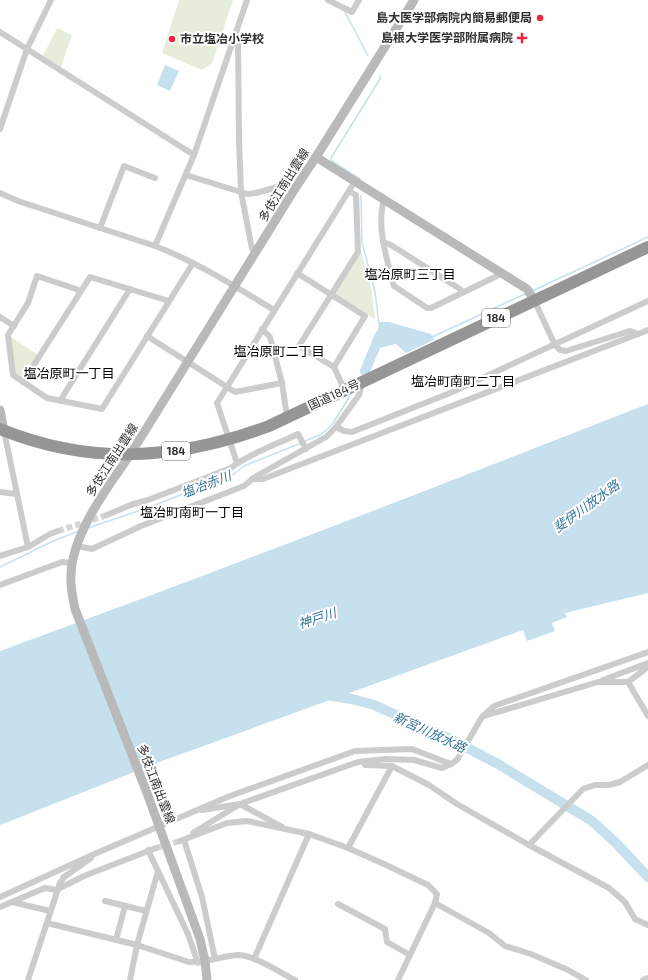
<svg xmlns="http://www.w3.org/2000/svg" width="648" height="980" viewBox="0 0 648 980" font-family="'Exo 2','Noto Sans JP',sans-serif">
<rect width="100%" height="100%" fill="#fff"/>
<!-- green -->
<g fill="#e6eddb">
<polygon points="179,0 233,0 212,63 202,70 162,53"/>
<polygon points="57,28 72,35 61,67 43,56"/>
<polygon points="361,251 371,288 375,319 336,295 335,292"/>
<polygon points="11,337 38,355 24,377 21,378 15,374"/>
</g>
<!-- water -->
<g fill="#c6e0ee">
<polygon points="165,65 179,71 170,91 157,85"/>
<polygon points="379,322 389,322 431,334 434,340 406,353 396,344 379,348 373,346 378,332"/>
<path d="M648 404V593L565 613 567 617 552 623 555 631 527 641 523 630 162 761 0 825V651C217 572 433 488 648 404Z"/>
</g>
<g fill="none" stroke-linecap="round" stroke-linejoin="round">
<!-- stream -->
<g stroke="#c6e0ee" stroke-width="1.5">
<polyline points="344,10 368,56"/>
<polyline points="360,179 332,161 331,158 380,79 380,75"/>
<polyline points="361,196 362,242 375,292 379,324"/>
<polyline points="532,291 648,237"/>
<polyline points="432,337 527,293"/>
<polyline points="305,441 320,435 332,425 350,396"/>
<polyline points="88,528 150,507 234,474 244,466 301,443"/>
<polyline points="0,567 51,542 79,531"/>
</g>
<!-- river -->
<g stroke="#c6e0ee" stroke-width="10">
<polyline points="365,371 380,335"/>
<polyline points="326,695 352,699 374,705 450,739 498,764 592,821 617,844 648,877"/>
</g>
<!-- street-tunnel -->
<g stroke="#d5d5d5" stroke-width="6" stroke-dasharray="6 3" stroke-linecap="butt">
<polyline points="58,531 107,515"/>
<polyline points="156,848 180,841"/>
</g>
<!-- street -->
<g stroke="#ccc" stroke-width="6">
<polyline points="328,0 352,12 359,0"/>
<polyline points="0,32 194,155"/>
<polyline points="234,35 238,39 239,141 241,192 252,249"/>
<polyline points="0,129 27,49 51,0"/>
<polyline points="186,175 247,194 256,193 288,184 292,184 296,187"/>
<path d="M0 193 18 201 155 246C197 262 236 287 274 310"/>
<path d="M384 200C376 226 387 260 394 286L427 308H431L497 276 500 272"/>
<polyline points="100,228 124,166 155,178"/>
<polyline points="383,242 391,245 460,289 463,292"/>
<polyline points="155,246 194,155 247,0"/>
<polyline points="297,273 365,316 334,367"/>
<polyline points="80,291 76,289 37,276 28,303 8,335 13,375 47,398 102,409 193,263"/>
<polyline points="534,300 555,345 560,350 566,351 630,331 638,334 648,330"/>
<polyline points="0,317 14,326"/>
<polyline points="262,329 270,337 282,383 287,417"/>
<polyline points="147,336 235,392 282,383"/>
<polyline points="23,382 90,277 169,301"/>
<polyline points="344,389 334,367 299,346 358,252 356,195 349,191"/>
<polyline points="61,401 63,396 130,289"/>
<polyline points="336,427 344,431 352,432 450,393 648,301"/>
<polyline points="4,431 28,547"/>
<polyline points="237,463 217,403 355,181"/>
<polyline points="252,479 263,479 638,334"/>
<polyline points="0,492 17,494"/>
<path d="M107 515 133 504 148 500 231 468C246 455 280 443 298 434L306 449"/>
<polyline points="77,546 92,549 141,526 244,486 255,477 326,437 336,427 359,395 362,383"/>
<polyline points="0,556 28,547 50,534 58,531"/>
<polyline points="0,585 62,562 72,563"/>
<polyline points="603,680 648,663"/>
<polyline points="628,682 648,716"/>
<polyline points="484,716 598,682 628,682 648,667"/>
<polyline points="365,765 392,766"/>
<polyline points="202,810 240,804 358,762 386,759 414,760 442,768 451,764"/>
<polyline points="193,833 240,804 282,827"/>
<polyline points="184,840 202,897 215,959"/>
<polyline points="180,841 227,823 247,821 309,834 348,848 384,864 428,885 437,894 435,903 398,980"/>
<polyline points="529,845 583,789 595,785 609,785 620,782 648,765"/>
<polyline points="348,848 392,766 429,785 457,804 529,845 609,888 625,902 635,919 648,925"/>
<polyline points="158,871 188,934 198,963"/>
<polyline points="0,897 99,852 230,796 355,751 412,749 451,764 457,760 482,717 494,706 648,652"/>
<polyline points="105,901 146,911"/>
<polyline points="12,902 50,911"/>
<polyline points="435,903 489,933 505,946 531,954 568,970 586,980"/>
<polyline points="338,904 385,929 387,942 410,955"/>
<polyline points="0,907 45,888 56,890 84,876 156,848"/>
<path d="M47 923 137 945 189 962C206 963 222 956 238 955 254 955 281 973 295 980"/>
<polyline points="116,940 125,906"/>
<polyline points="254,959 309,834"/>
<polyline points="28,980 60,883 64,877 91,858"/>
<polyline points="130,980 137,945 158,871 148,850"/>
<polyline points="643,980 648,978"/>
</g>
<!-- secondary -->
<g stroke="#b9b9b9" stroke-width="9">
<polyline points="316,157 527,289 534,300"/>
<polyline points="0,410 4,431"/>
<path d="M207 980 205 961 200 939 147 793 75 609C73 598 70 587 71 575 72 534 107 488 130 455L296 187 316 157 414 0"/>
</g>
<!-- highway -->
<path stroke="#969696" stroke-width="12" d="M0 429C91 466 178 460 269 426L648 247"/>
</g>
<!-- markers -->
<g fill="#ef273e" stroke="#fff" stroke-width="1.5">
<circle cx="540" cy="18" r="4"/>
<path d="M520 32h4v4h4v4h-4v4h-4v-4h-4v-4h4z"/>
<circle cx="172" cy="39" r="4"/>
</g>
<g text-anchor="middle" stroke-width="4" stroke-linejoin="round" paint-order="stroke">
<!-- shield labels -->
<g fill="#fff" stroke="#6d6d6d" stroke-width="1">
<rect x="482" y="309" width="28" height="18" rx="3"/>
<rect x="162" y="442" width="28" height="18" rx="3"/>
</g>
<g font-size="11" font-weight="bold" fill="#2f2f2f">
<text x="496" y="322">184</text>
<text x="176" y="455">184</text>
</g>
<!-- poi labels -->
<g font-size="12" font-weight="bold" fill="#2f2f2f" stroke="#fff" text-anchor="end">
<text x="532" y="22">島大医学部病院内簡易郵便局</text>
<text x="513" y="42">島根大学医学部附属病院</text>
<text x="180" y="43" text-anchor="start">市立塩冶小学校</text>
</g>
<!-- street labels -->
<g font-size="12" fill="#2f2f2f" stroke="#fff">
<text transform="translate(284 185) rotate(-58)" y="4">多伎江南出雲線</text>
<text transform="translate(334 395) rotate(-25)" y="4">国道184号</text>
<text transform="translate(112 460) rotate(-57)" y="4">多伎江南出雲線</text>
<text transform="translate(156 784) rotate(69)" y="4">多伎江南出雲線</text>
</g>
<!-- neighbourhood labels -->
<g font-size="13" fill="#000" stroke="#fff">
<text x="410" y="279">塩冶原町三丁目</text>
<text x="279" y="356">塩冶原町二丁目</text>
<text x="69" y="378">塩冶原町一丁目</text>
<text x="463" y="386">塩冶町南町二丁目</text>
<text x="192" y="517">塩冶町南町一丁目</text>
</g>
<!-- water labels -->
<g font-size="13" font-style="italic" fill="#387596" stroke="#fff">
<text transform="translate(206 484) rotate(-21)" y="5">塩冶赤川</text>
<text transform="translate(586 506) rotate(-36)" y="5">斐伊川放水路</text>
<text transform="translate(317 618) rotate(-18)" y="5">神戸川</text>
<text transform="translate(430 732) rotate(25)" y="5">新宮川放水路</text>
</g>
</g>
</svg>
